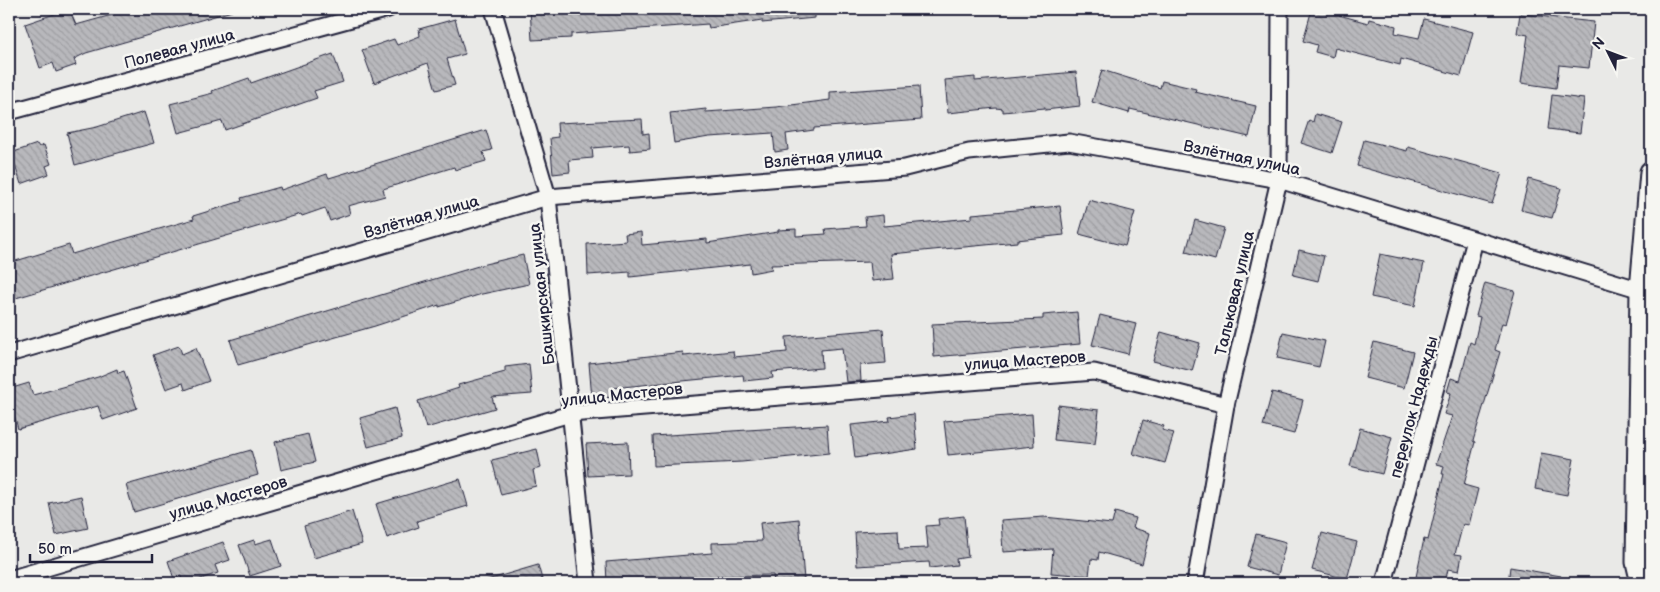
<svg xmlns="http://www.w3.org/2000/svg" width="1660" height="592" viewBox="0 0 1660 592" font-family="'Balsamiq Sans',sans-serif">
<defs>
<pattern id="forest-crowns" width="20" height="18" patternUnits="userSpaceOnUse" patternTransform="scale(1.25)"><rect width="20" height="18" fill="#ccccce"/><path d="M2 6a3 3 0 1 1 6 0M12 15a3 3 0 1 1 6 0" fill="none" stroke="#afafb2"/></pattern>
<pattern id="building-back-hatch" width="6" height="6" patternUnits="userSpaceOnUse" patternTransform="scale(1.25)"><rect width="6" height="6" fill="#b8b8bc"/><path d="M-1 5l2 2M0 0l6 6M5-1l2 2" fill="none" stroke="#9e9ea2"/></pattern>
</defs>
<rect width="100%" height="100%" fill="#e9e9e7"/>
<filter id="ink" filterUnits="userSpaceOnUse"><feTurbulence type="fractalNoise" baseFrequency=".02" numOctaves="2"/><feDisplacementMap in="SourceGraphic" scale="10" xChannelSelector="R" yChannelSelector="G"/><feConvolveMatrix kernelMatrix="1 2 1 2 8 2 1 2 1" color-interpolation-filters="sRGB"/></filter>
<g filter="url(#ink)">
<!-- forest -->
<polygon fill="url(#forest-crowns)" stroke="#777784" points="1651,185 1651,552 1645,508"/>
<!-- building -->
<g fill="url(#building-back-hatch)" stroke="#22223b">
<polygon points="69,9 76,25 133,9 232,9 232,11 86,53 74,59 76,65 56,72 53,63 40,68 25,24"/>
<polygon points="530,9 815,9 815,18 762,23 762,20 709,28 708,24 571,34 571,38 532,40"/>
<polygon points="1312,9 1326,12 1326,9 1341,9 1339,15 1368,23 1369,19 1396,26 1395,33 1419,38 1424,19 1473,32 1461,76 1401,59 1400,65 1335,48 1333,57 1315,52 1317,45 1303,41"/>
<polygon points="1520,14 1594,22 1589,68 1559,65 1556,88 1521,83 1528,35 1517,33"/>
<polygon points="455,19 465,54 447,59 455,85 436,90 428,63 374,83 362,50 394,39 397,45 420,36 419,29"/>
<polygon points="333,54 343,82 314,91 317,98 225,130 222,121 178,133 170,104 213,93 212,91 249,78 251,83"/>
<polygon points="1102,70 1160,88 1162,81 1196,89 1195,92 1256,106 1249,137 1130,109 1129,113 1092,102"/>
<polygon points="1076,72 1080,106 1045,110 1045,108 1003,112 1003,109 996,108 948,113 945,80 975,77 975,81"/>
<polygon points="919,86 921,120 814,128 814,130 786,134 788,150 775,152 773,133 709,137 674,143 670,113 706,109 706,112 776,107 830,100 830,92"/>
<polygon points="1552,95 1584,99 1580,133 1548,129"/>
<polygon points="144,112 154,143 75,165 67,133 97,127"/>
<polygon points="1315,114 1342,122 1332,153 1301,143 1309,120 1313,122"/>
<polygon points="642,119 643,134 649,133 650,149 630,151 629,145 592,148 593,158 569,160 570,172 553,174 550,138 558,137 557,123"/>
<polygon points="486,130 492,150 483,152 486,161 455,170 454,167 383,189 385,196 348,206 350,214 330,221 325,208 302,216 301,214 9,300 9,263 69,245 72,254 194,219 193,216 242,201 241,198 280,187 281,190 327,174 329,178"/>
<polygon points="1364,140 1407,151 1408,147 1502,173 1492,204 1357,166"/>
<polygon points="37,144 39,147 44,145 51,164 46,166 49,174 21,184 11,153"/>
<polygon points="1529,179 1561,188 1552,218 1521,210"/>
<polygon points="1089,200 1135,212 1125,246 1079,234"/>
<polygon points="1060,206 1064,235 1017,240 1017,242 891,254 894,279 872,281 870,262 771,265 772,269 751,273 750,264 630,277 630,272 588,275 587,244 626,241 625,234 641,232 642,245 707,239 707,243 778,232 778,230 796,229 796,236 826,234 825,229 866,226 865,217 883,215 884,226 972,218 972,214"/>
<polygon points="1195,220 1224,228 1215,260 1186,252"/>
<polygon points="1299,250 1324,256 1318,281 1293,275"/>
<polygon points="1380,254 1424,263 1415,306 1371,297"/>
<polygon points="523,255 529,284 482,294 439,307 439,305 375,326 238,365 230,340 485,264"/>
<polygon points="1485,283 1515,291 1506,324 1502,323 1495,350 1500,352 1473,441 1475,442 1464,485 1478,489 1469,525 1463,524 1455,554 1462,555 1459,571 1448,569 1445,583 1416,577 1424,539 1428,540 1444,474 1442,474 1444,466 1436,464 1452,416 1444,414 1451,393 1447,392 1451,378 1460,381 1470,342 1474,344 1480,317 1476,316"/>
<polygon points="1077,312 1080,344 934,357 932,324 1043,319 1043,315"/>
<polygon points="1100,315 1136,324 1128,354 1092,345"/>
<polygon points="883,329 886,363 860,365 861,381 846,382 842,348 821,350 822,368 772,372 773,378 744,381 743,375 612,388 614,397 592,399 589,363 683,352 684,356 733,351 734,357 787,352 786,337"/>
<polygon points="1161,332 1200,343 1192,371 1153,361"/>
<polygon points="1283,332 1325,341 1319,367 1277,358"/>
<polygon points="1374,342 1413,352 1404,388 1365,378"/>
<polygon points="179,346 182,354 196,348 209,381 185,390 183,383 166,389 153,355"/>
<polygon points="529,364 532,394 492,397 495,408 426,428 418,401 459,388 458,385 505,372 505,367"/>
<polygon points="117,369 118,373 124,371 137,408 103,420 98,406 18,429 11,404 9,404 9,389 29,383 33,395 98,377"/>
<polygon points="1272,392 1303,400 1294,434 1263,426"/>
<polygon points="1058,405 1099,410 1095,444 1054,440"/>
<polygon points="395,408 402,438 368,447 360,418"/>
<polygon points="914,414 917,449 855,458 851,425 890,421 889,417"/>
<polygon points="1032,414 1034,446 948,455 944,421"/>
<polygon points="1143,420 1164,426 1162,430 1174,433 1165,463 1133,454"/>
<polygon points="827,425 829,453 742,462 654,466 653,436"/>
<polygon points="1360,428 1392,437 1382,474 1350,466"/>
<polygon points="308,434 315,462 281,470 275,442"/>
<polygon points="628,442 629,474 588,476 586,444"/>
<polygon points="537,449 541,468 533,470 536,486 501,495 492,460"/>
<polygon points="251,450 258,475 134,512 126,485"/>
<polygon points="1541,453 1574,459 1567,495 1535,489"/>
<polygon points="460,479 468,506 417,521 419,527 387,538 376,504"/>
<polygon points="81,496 88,528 56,535 49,503"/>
<polygon points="352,511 362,544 314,558 304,526"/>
<polygon points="1115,512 1136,518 1133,528 1150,533 1142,564 1099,552 1098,560 1091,559 1089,576 1051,573 1053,549 1003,552 1001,520 1044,517 1112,524"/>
<polygon points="964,516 968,557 956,559 957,565 930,568 929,562 857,566 855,532 898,530 899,549 928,548 926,526 939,525 938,519"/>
<polygon points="799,519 804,580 774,582 773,575 698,577 698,581 658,583 607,583 606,562 712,553 712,543 762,541 760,523"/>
<polygon points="1322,533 1357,542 1347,579 1312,570"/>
<polygon points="1256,534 1286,542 1278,575 1247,567"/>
<polygon points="272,539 281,566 250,576 239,545 254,540 255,544"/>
<polygon points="223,542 230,560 215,565 218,573 189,583 183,583 181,576 174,579 168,561"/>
<polygon points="538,565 543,583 487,583 487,580"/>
<polygon points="1510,567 1561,576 1561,583 1508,583"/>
</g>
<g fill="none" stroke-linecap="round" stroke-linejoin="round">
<defs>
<g id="street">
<polyline points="493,9 548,197 588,583"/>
<polyline points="9,112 388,9"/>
<polyline points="9,354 548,197 905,168 969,152 1069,142 1279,180 1641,290"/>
<polyline points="9,579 570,414 1094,372 1226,405"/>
<polyline points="1195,583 1226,405 1279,180 1280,9"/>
<polyline points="1384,583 1475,240"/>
</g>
<polyline id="secondary" points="1642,583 1637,562 1641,290 1651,172"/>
</defs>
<!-- street casing -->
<use href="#street" stroke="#22223b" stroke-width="19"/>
<!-- secondary casing -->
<use href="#secondary" stroke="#22223b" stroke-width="25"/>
<!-- street -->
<use href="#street" stroke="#f6f6f2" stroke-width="15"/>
<!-- secondary -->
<use href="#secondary" stroke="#f6f6f2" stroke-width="21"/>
</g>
</g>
<g text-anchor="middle" stroke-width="5" stroke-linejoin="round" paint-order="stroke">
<!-- street labels -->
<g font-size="16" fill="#22223b" stroke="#f6f6f2">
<text transform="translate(179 48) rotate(-15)" y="6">Полевая улица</text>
<text transform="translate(823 157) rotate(-5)" y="6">Взлётная улица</text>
<text transform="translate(1242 157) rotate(12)" y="6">Взлётная улица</text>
<text transform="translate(421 216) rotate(-16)" y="6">Взлётная улица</text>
<text transform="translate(1234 293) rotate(-77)" y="6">Тальковая улица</text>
<text transform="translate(541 294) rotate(-96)" y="6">Башкирская улица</text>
<text transform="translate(1025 360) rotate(-4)" y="6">улица Мастеров</text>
<text transform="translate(622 394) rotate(-6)" y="6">улица Мастеров</text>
<text transform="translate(1413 407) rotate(-75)" y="6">переулок Надежды</text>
<text transform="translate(228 497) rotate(-16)" y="6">улица Мастеров</text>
</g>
</g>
<!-- margin -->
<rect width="1660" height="592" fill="none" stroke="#f6f6f2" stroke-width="30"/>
<rect x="15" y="15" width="1630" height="562" fill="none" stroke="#22223b" stroke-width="2" filter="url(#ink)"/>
<!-- north arrow -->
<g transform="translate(1608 52) rotate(312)" stroke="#f6f6f2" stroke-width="4" paint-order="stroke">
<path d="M0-4L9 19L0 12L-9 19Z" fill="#22223b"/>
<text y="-8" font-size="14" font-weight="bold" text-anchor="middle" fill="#22223b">N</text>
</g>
<!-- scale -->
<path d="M30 554v8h122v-8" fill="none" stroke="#22223b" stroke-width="2.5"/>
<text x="38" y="554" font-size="15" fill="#22223b" stroke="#f6f6f2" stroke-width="4" paint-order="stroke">50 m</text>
</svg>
